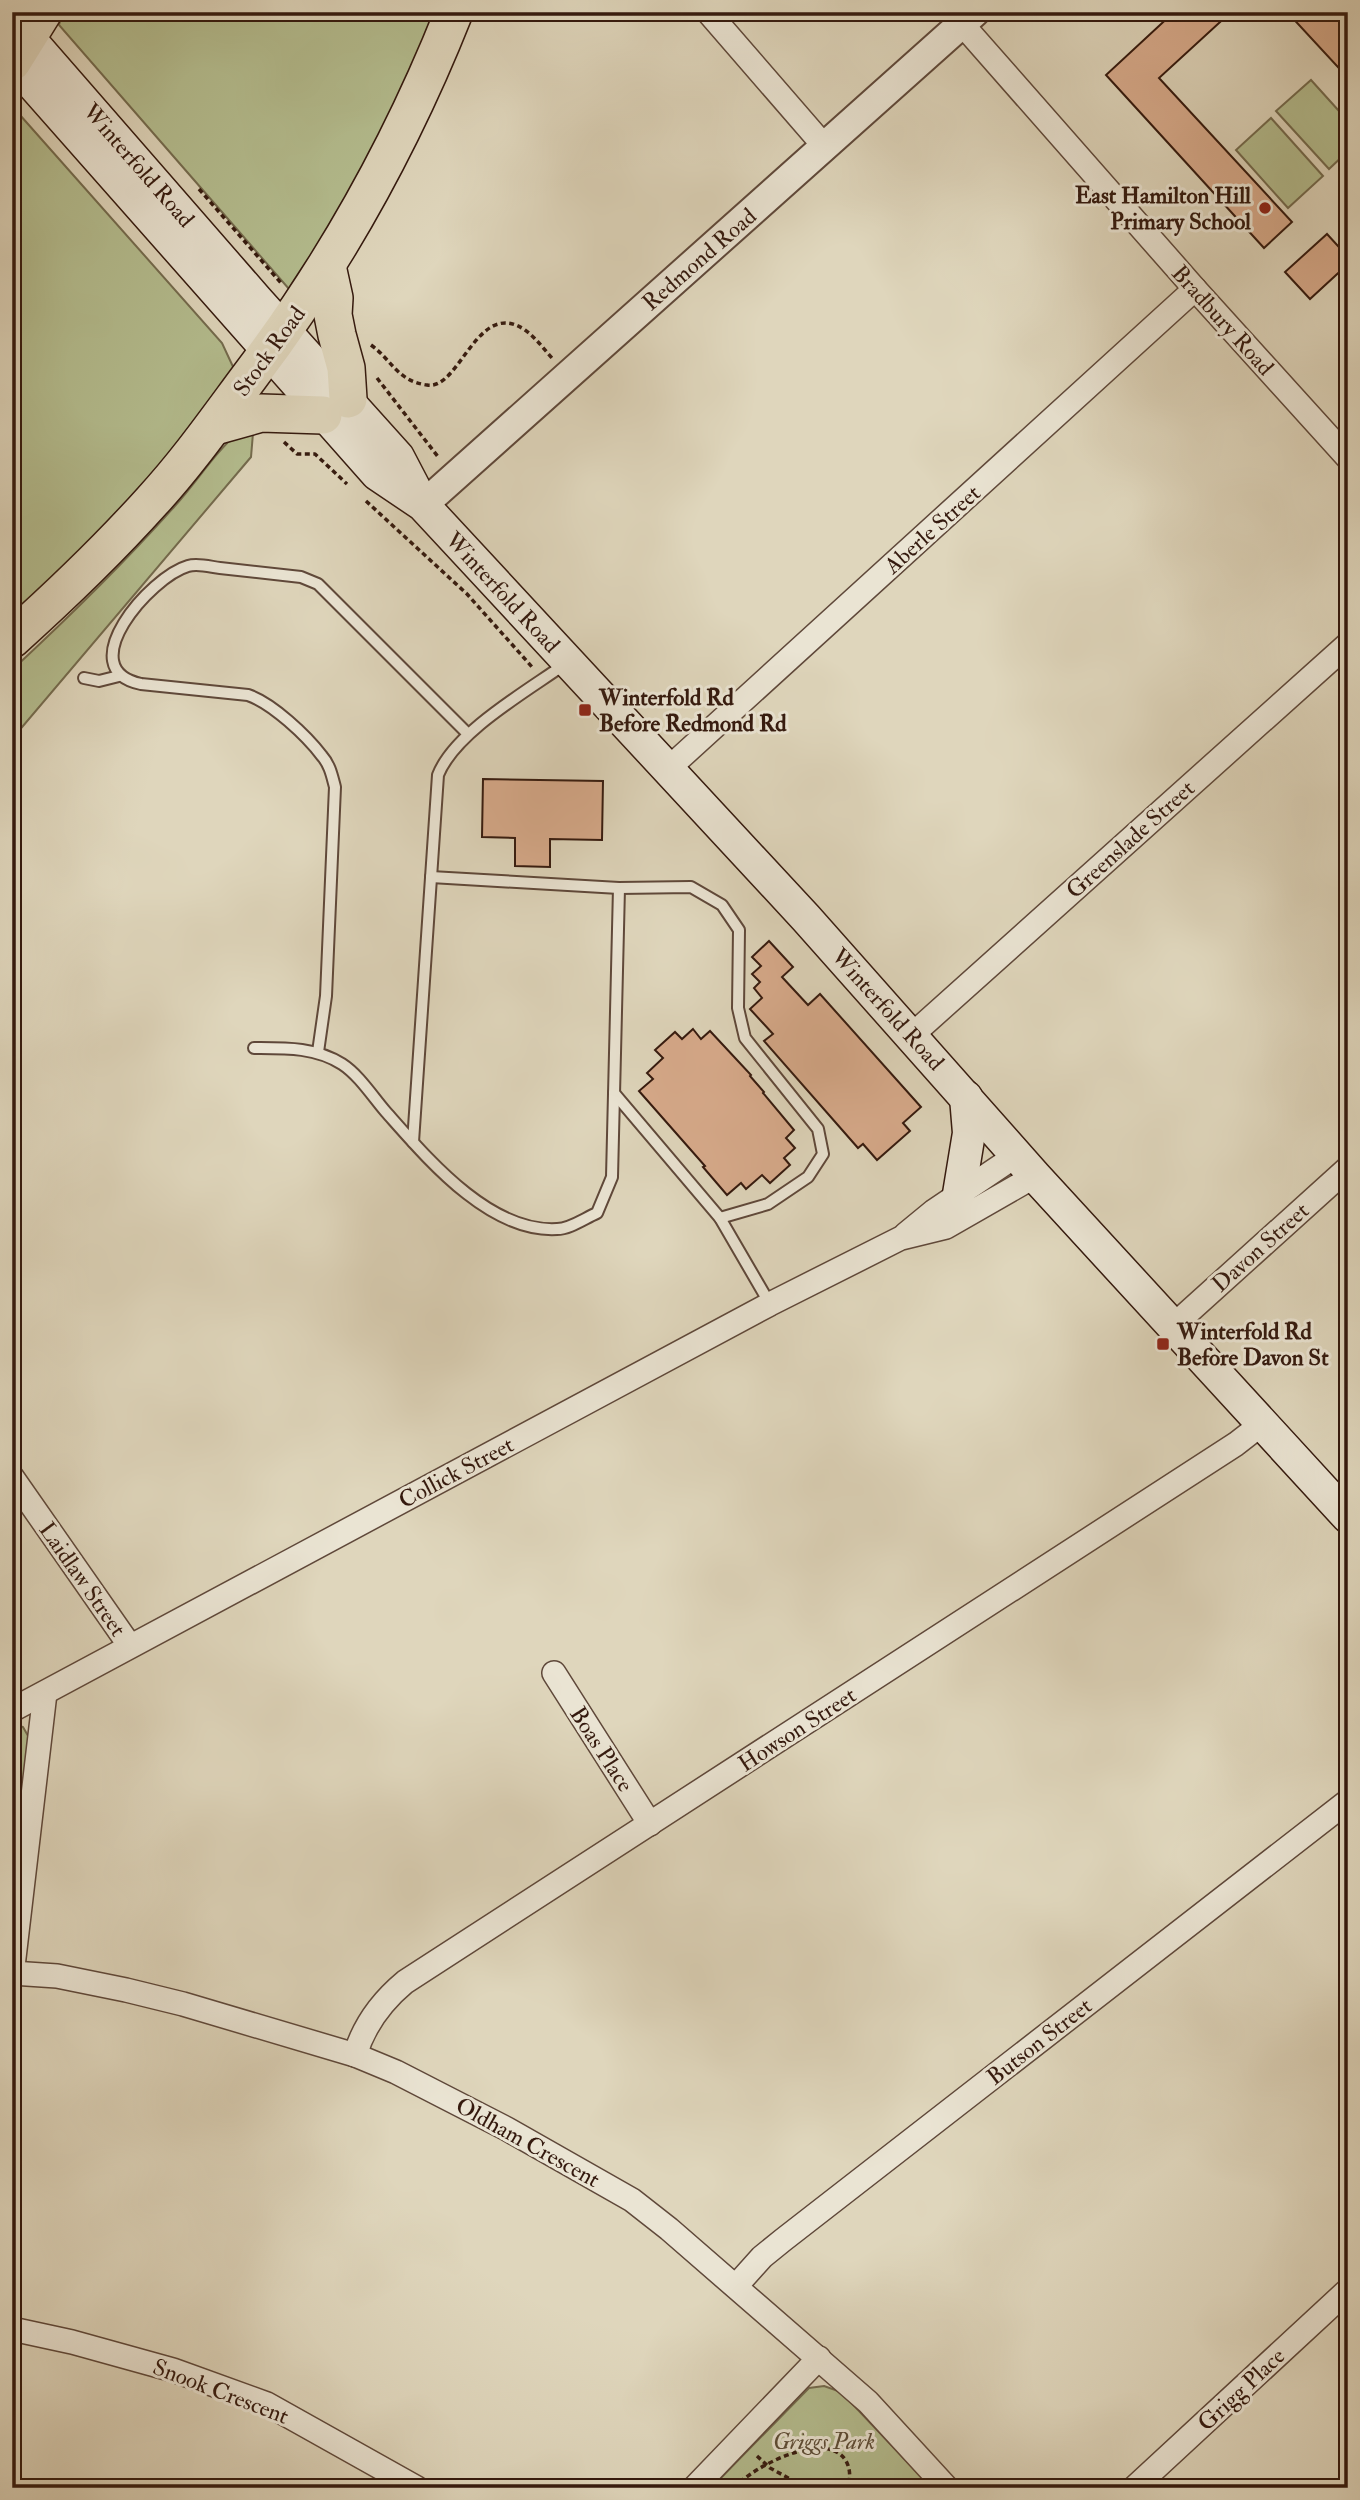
<svg xmlns="http://www.w3.org/2000/svg" width="1360" height="2500" viewBox="0 0 1360 2500" font-family="'IM FELL Double Pica',serif">
<rect width="100%" height="100%" fill="#dfd6bc"/>
<filter id="stains"><feTurbulence type="fractalNoise" baseFrequency=".00286" numOctaves="4"/><feColorMatrix values="0 0 0 0 .2 0 0 0 0 .09 0 0 0 0 .02 0 0 0 .5 -.17"/></filter>
<radialGradient id="worn" r=".72"><stop offset=".6" stop-color="#630" stop-opacity="0"/><stop offset="1" stop-color="#630" stop-opacity=".3"/></radialGradient>
<!-- green -->
<g fill="#b4bd8f" stroke="#746b4e" stroke-width="2">
<polygon points="58,12 437,12 372,159 296,287 292,284 289,289 59,25 60,21 55,16"/>
<polygon points="1311,80 1348,121 1348,151 1329,169 1276,111"/>
<polygon points="12,106 222,343 235,371 172,458 12,622"/>
<polygon points="1271,118 1323,176 1288,208 1236,150"/>
<path d="M240 431 253 433 251 457 12 739V670C68 618 123 564 174 507 197 482 214 453 240 431Z"/>
<polygon points="12,1723 23,1727 31,1741 12,1885"/>
<polygon points="824,2386 841,2392 932,2488 711,2488 809,2388"/>
</g>
<!-- building -->
<g fill="#d8ab8c" stroke="#34190e" stroke-width="2">
<polygon points="1174,12 1231,12 1159,78 1292,222 1264,248 1106,75"/>
<polygon points="1287,12 1341,12 1348,20 1348,78"/>
<polygon points="1327,234 1348,257 1348,264 1310,299 1285,272"/>
<polygon points="483,779 603,781 602,840 550,839 550,867 515,866 515,838 482,837"/>
<polygon points="769,941 793,967 782,977 808,1005 820,994 921,1107 903,1123 910,1131 877,1160 863,1144 858,1148 764,1041 773,1034 750,1009 762,998 754,988 760,982 752,974 761,966 752,957"/>
<polygon points="693,1029 701,1039 710,1031 751,1075 750,1076 764,1092 763,1093 794,1130 786,1138 795,1148 784,1158 790,1165 770,1183 762,1175 746,1189 741,1183 727,1195 703,1167 705,1166 639,1091 653,1079 647,1073 663,1058 655,1050 675,1032 682,1039"/>
</g>
<g fill="none" stroke-linecap="round" stroke-linejoin="round">
<defs>
<g id="service">
<polyline points="84,678 99,681 119,676"/>
<polyline points="431,877 619,888 691,887 722,905 739,930 738,1008 745,1038 818,1129 823,1154 808,1177 768,1204 720,1218"/>
<path d="M254 1048C285 1048 315 1047 342 1064 359 1075 373 1097 386 1112 427 1158 489 1233 557 1229 570 1229 585 1218 597 1213L612 1177 619 888"/>
<path d="M318 1052 326 996 335 787C332 776 330 765 322 756 307 736 272 703 248 695L141 684C70 669 150 577 188 566 198 563 211 567 220 568 247 571 274 574 301 577L318 584 468 734"/>
<polyline points="614,1093 720,1218 770,1304"/>
<path d="M413 1142 438 775C455 732 527 691 565 664"/>
</g>
<g id="minor">
<polyline points="708,12 825,147"/>
<polyline points="962,24 1195,289 1348,458"/>
<polyline points="669,768 1195,289"/>
<polyline points="912,1035 1348,644"/>
<polyline points="906,1234 934,1211 1017,1155"/>
<polyline points="1173,1326 1348,1168"/>
<polyline points="12,1477 130,1646"/>
<polyline points="554,1673 650,1824"/>
<polyline points="12,1710 770,1304 901,1238 946,1227 1035,1176"/>
<polyline points="12,1973 57,1976 126,1990 183,2004 355,2055 396,2072 507,2129 632,2200 669,2229 868,2402 947,2488"/>
<polyline points="12,1975 45,1693"/>
<path d="M355 2055C364 2025 381 2002 405 1982L1236 1444 1263 1423"/>
<polyline points="736,2286 762,2257 783,2240 1348,1801"/>
<polyline points="12,2329 72,2342 173,2370 267,2404 417,2488"/>
<polyline points="694,2488 819,2358"/>
<polyline points="1134,2488 1348,2290"/>
</g>
<polyline id="tertiary" points="423,505 975,12"/>
<g id="secondary">
<polyline points="12,19 256,299 398,457 421,501"/>
<polyline points="12,61 377,474 423,505 806,918 1035,1176 1348,1517"/>
<polyline points="959,1194 969,1133 966,1097"/>
</g>
<g id="trunk">
<polyline points="12,62 43,12"/>
<polyline points="327,266 334,298 333,315 337,335 346,368 348,399"/>
<polyline points="215,426 261,413 323,415"/>
<path d="M12 639C61 595 108 550 152 501 188 462 218 419 250 376 335 264 402 143 454 12"/>
</g>
</defs>
<!-- service casing -->
<use href="#service" stroke="#5f483a" stroke-width="14"/>
<!-- minor casing -->
<use href="#minor" stroke="#5f483a" stroke-width="26"/>
<!-- tertiary casing -->
<use href="#tertiary" stroke="#5f483a" stroke-width="32"/>
<!-- secondary casing -->
<use href="#secondary" stroke="#34190e" stroke-width="35"/>
<!-- trunk casing -->
<use href="#trunk" stroke="#34190e" stroke-width="40"/>
<!-- path -->
<g stroke="#34190e" stroke-width="3.5" stroke-dasharray="5 3.5" stroke-linecap="butt">
<polyline points="199,189 281,283"/>
<path d="M371 345C392 360 397 381 427 385 460 391 477 297 525 330 535 337 543 348 552 358"/>
<polyline points="377,378 439,458"/>
<polyline points="284,442 297,454 315,454 347,484"/>
<polyline points="366,501 467,594 533,668"/>
<polyline points="757,2456 770,2468 792,2480"/>
<path d="M734 2488C752 2467 827 2428 846 2461 851 2470 850 2479 848 2488"/>
</g>
<!-- service -->
<use href="#service" stroke="#eae4d3" stroke-width="10"/>
<!-- minor -->
<use href="#minor" stroke="#eae4d3" stroke-width="23"/>
<!-- tertiary -->
<use href="#tertiary" stroke="#eae4d3" stroke-width="28"/>
<!-- secondary -->
<use href="#secondary" stroke="#eae4d3" stroke-width="32"/>
<!-- trunk -->
<use href="#trunk" stroke="#dfd6bc" stroke-width="37"/>
</g>
<!-- markers -->
<g fill="#8f2418" stroke="#eae4d3" stroke-width="2.5">
<circle cx="1265" cy="208" r="7"/>
<rect x="578" y="703" width="14" height="14" rx="3.5"/>
<rect x="1156" y="1337" width="14" height="14" rx="3.5"/>
</g>
<g text-anchor="middle" stroke-width="6" stroke-linejoin="round" paint-order="stroke">
<!-- street labels -->
<g font-size="23" fill="#34190e" stroke="#eae4d3">
<text transform="translate(139 165) rotate(49)" y="8">Winterfold Road</text>
<text transform="translate(699 259) rotate(-41)" y="8">Redmond Road</text>
<text transform="translate(1223 320) rotate(48)" y="8">Bradbury Road</text>
<text transform="translate(269 351) rotate(-54)" y="8">Stock Road</text>
<text transform="translate(932 529) rotate(-42)" y="8">Aberle Street</text>
<text transform="translate(503 592) rotate(47)" y="8">Winterfold Road</text>
<text transform="translate(1130 839) rotate(-42)" y="8">Greenslade Street</text>
<text transform="translate(888 1009) rotate(48)" y="8">Winterfold Road</text>
<text transform="translate(1260 1247) rotate(-42)" y="8">Davon Street</text>
<text transform="translate(456 1472) rotate(-28)" y="8">Collick Street</text>
<text transform="translate(83 1579) rotate(55)" y="8">Laidlaw Street</text>
<text transform="translate(797 1729) rotate(-33)" y="8">Howson Street</text>
<text transform="translate(602 1749) rotate(57)" y="8">Boas Place</text>
<text transform="translate(1039 2041) rotate(-38)" y="8">Butson Street</text>
<text transform="translate(528 2142) rotate(29)" y="8">Oldham Crescent</text>
<text transform="translate(1241 2389) rotate(-43)" y="8">Grigg Place</text>
<text transform="translate(221 2391) rotate(21)" y="8">Snook Crescent</text>
</g>
<!-- poi labels -->
<g font-size="23" font-weight="bold" fill="#34190e" stroke="#eae4d3" text-anchor="start">
<text x="1251" y="203" text-anchor="end">East Hamilton Hill<tspan x="1251" dy="26">Primary School</tspan></text>
<text x="599" y="705">Winterfold Rd<tspan x="599" dy="26">Before Redmond Rd</tspan></text>
<text x="1177" y="1339">Winterfold Rd<tspan x="1177" dy="26">Before Davon St</tspan></text>
</g>
<!-- park labels -->
<g font-size="23" font-style="italic" fill="#5a4a35" stroke="#eae4d3">
<text x="824" y="2449">Griggs Park</text>
</g>
</g>
<!-- margin -->
<rect width="1360" height="2500" fill="none" stroke="#dfd6bc" stroke-width="42"/>
<rect x="14" y="14" width="1332" height="2472" fill="none" stroke="#34190e" stroke-width="3.5"/>
<rect x="21" y="21" width="1318" height="2458" fill="none" stroke="#34190e" stroke-width="2"/>
<rect width="100%" height="100%" filter="url(#stains)"/>
<rect width="100%" height="100%" fill="url(#worn)"/>
</svg>
